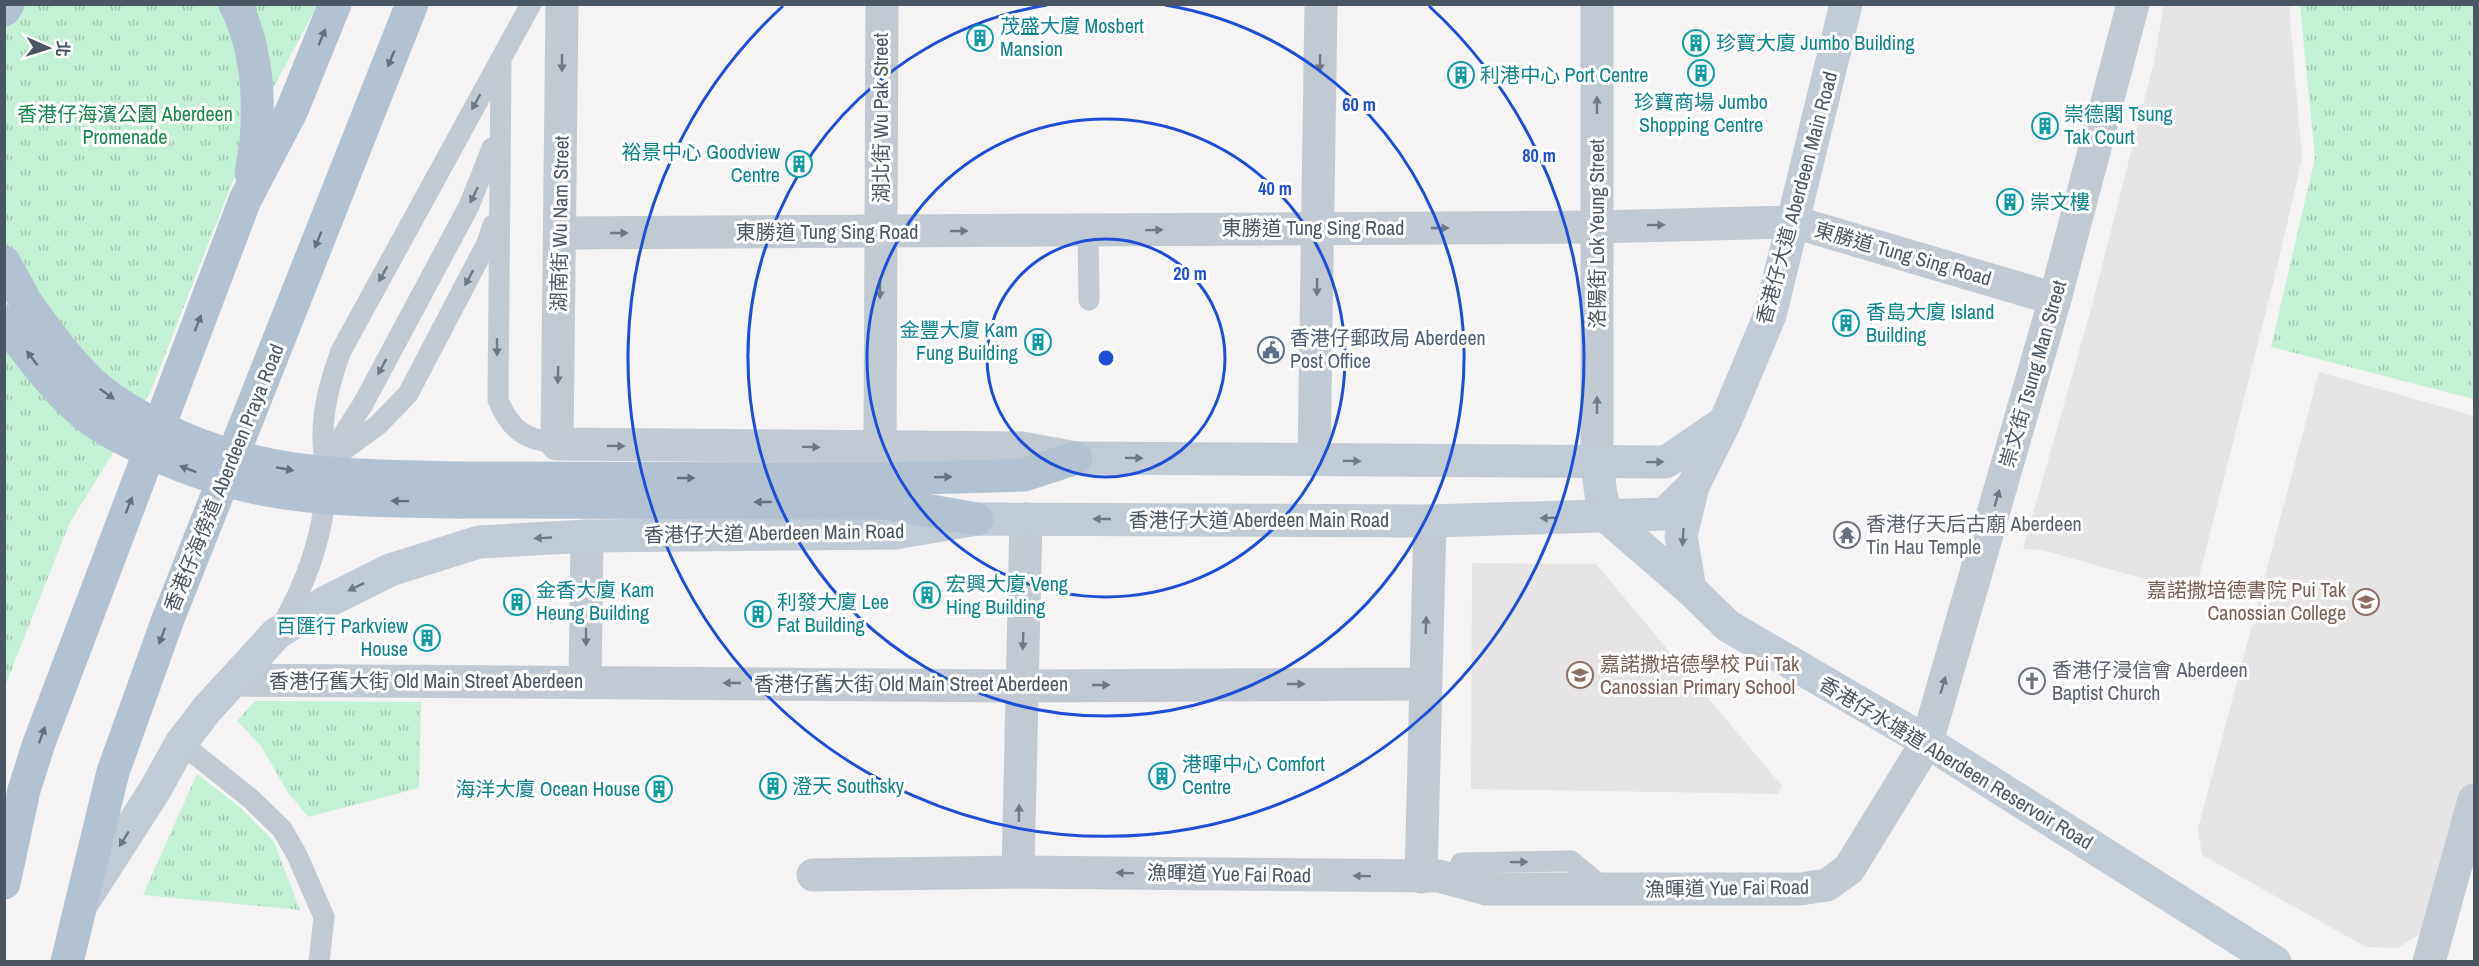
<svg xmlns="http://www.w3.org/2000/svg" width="2479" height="966" viewBox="0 0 2479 966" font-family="'Archivo Narrow','Noto Sans TC',sans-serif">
<defs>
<pattern id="grass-tufts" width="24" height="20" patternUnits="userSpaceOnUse" patternTransform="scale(1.5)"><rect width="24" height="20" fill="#c3f1d5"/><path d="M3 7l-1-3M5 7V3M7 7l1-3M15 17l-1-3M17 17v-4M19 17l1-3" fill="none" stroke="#a0c6b0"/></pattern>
</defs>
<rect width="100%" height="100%" fill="#f5f3f3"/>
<!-- education -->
<g fill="#e6e4e5">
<polygon points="2164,4 2289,5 2302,159 2275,276 2197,585 2184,590 2042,550 2023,549 2091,309 2154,62"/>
<polygon points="2319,372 2474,416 2474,789 2423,932 2397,948 2366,947 2202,855 2198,829"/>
<polygon points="1472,563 1596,564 1782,786 1778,794 1471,789"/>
</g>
<!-- grass -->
<g fill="url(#grass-tufts)">
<polygon points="5,5 317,5 256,121 151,391 69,524 5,686"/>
<polygon points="2300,5 2474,5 2474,399 2271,347 2315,158"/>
<polygon points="255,701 421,702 419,788 308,817 287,791 261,746 237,721"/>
<polygon points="197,774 241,808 274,842 300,910 143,895"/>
</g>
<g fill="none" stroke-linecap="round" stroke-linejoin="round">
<!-- lane -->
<g stroke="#c1cad2" stroke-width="21">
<path d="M501 63 498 400C511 431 525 439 557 444"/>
<polyline points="1088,230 1089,300"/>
<polyline points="334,457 378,425 408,394 487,243 493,225"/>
<polyline points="326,462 363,404 469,206 492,148"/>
<path d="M280 628C305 587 323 536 326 488 326 472 324 457 323 442 322 410 330 381 341 351L531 4"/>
<polyline points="181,743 251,799 282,829 297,855 324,917 319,962"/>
<polyline points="1461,863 1571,861 1605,889"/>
</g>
<!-- street -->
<g stroke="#c1cad2" stroke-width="33">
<polyline points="562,4 557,444 1022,448 1076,458"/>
<polyline points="1597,4 1597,463"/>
<polyline points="560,233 1597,227 1794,222 2055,299"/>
<polyline points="880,448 882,4"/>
<polyline points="1314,460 1321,4"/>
<polyline points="236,680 1021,686 1424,684"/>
<polyline points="585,682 587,536"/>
<polyline points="1018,872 1026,519"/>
<polyline points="813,875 1018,872 1439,876 1487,889 1800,889 1827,885 1849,869 1927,742 2055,299 2133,4"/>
<polyline points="1421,877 1430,521"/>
<polyline points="2429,962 2474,800"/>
</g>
<!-- secondary -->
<g stroke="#c1cbd6" stroke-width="33">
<polyline points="1076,458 1666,462 1723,423"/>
<polyline points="1597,463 1601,495 1608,518 1690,589 1728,626 1927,742 2275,962"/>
<polyline points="1690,589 1681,536 1693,486"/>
<polyline points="83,902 155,790 181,743 208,708 276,634 324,603 390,570 479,542 587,536 895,533 977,519 1430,521 1664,514 1693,486 1725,422 1770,315 1846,4"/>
</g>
<!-- primary -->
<g stroke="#b3c2d1" stroke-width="33">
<path d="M235 4C260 53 262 120 251 173"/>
<polyline points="4,10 8,4"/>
<polyline points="4,262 27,304"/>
<polyline points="459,478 885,479 1024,475 1076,458"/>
<polyline points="459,502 885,503 977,519"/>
<polyline points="4,883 24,790 39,743 245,200 292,110 335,4"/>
<polyline points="67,962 113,772 168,619 412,4"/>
</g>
<!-- primary-bridge -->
<g stroke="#b3c2d1" stroke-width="33">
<path d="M27 304C48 332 67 360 93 384 111 400 133 413 154 424 255 478 349 475 459 478"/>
<path d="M4 322C27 351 48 381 75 406 91 422 115 435 136 445 244 502 341 500 459 502"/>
</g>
</g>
<!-- one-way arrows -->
<defs><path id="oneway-solid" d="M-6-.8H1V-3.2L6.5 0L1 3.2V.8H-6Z" transform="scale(1.5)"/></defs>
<g fill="#64717d">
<use href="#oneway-solid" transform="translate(322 37) rotate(-68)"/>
<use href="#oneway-solid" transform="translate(391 59) rotate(112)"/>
<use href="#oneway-solid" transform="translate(318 240) rotate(112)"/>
<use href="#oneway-solid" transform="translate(198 323) rotate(-69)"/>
<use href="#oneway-solid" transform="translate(32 358) rotate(-127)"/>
<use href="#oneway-solid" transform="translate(107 394) rotate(36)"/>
<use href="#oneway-solid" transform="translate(188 469) rotate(-159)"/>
<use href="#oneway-solid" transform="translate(285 469) rotate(10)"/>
<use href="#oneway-solid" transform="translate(943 477) rotate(-2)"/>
<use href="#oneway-solid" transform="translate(686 478)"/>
<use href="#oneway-solid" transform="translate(400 501) rotate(-179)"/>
<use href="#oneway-solid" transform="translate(763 502) rotate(-180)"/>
<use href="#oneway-solid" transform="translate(129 505) rotate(-69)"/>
<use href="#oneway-solid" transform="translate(162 636) rotate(110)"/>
<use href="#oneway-solid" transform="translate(42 735) rotate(-70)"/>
</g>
<g fill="#6e7983">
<use href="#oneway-solid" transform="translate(562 63) rotate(90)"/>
<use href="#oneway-solid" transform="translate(1320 63) rotate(91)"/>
<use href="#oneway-solid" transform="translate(476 102) rotate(119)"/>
<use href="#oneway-solid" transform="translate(1597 105) rotate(-90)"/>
<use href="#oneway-solid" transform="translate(474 195) rotate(116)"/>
<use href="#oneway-solid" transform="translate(1656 225) rotate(-1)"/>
<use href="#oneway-solid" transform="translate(1440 228)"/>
<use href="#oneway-solid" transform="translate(1154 230) rotate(-1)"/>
<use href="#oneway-solid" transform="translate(959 231)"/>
<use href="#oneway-solid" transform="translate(619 233)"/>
<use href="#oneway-solid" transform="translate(383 274) rotate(119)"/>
<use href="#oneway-solid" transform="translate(469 278) rotate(118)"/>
<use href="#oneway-solid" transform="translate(1317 287) rotate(91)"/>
<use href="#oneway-solid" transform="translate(880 290) rotate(90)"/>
<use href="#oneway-solid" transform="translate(497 347) rotate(90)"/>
<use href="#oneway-solid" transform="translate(382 367) rotate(118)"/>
<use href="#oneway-solid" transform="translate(558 375) rotate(91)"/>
<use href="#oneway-solid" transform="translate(1597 405) rotate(-90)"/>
<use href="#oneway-solid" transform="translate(616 446) rotate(1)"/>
<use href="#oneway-solid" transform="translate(811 447) rotate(1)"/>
<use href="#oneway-solid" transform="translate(1997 498) rotate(-74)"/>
<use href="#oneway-solid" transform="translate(1426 625) rotate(-88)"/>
<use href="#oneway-solid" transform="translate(586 637) rotate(90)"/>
<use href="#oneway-solid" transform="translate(1023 641) rotate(92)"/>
<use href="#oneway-solid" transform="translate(732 683) rotate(-180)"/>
<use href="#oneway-solid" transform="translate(1296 684)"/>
<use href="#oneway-solid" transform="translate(1101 685)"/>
<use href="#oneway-solid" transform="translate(1943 685) rotate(-74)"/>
<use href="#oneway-solid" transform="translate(1019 813) rotate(-89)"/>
<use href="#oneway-solid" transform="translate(1519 862) rotate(-1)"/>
<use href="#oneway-solid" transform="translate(1125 873) rotate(-179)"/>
<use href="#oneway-solid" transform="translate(1362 876) rotate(-179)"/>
</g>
<g fill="#6e7984">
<use href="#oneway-solid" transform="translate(1134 458) rotate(1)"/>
<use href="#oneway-solid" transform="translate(1352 461) rotate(1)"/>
<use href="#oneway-solid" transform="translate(1655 462) rotate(-1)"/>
<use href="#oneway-solid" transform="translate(1549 518) rotate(178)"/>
<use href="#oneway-solid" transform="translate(1102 519) rotate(180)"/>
<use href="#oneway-solid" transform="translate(1683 537) rotate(93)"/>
<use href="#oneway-solid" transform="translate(543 538) rotate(177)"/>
<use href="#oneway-solid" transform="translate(356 587) rotate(154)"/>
<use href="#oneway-solid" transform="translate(124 839) rotate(122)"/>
</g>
<!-- distance rings -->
<g fill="none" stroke="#1d4ed8" stroke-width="3">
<circle cx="1106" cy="358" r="119"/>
<circle cx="1106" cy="358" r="239"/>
<path d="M1165 5A358 358 0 1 1 1047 5"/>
<path d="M1429 6A478 478 0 1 1 783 6"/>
</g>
<!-- icons -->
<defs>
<symbol id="building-ring" viewBox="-11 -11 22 22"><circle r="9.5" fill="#fff" stroke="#0f9aa8" stroke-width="1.5"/><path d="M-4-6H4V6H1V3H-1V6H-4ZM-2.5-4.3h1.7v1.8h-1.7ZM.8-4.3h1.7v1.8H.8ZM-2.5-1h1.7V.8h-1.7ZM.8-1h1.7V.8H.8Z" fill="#0f9aa8"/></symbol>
<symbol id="civic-ring" viewBox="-11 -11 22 22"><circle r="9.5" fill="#fff" stroke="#5c6f8a" stroke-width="1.5"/><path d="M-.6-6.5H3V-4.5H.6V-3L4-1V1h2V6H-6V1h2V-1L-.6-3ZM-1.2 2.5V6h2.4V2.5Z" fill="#5c6f8a"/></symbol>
<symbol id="temple-ring" viewBox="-11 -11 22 22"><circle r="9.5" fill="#fff" stroke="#6b7280" stroke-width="1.5"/><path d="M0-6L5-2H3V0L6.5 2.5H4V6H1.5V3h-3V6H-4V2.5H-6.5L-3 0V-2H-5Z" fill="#6b7280"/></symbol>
<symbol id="school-ring" viewBox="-11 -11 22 22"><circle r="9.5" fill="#fff" stroke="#8d6e63" stroke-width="1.5"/><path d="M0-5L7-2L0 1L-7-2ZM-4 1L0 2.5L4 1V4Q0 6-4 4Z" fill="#8d6e63"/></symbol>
<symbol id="church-ring" viewBox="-11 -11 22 22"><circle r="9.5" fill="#fff" stroke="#6b7280" stroke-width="1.5"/><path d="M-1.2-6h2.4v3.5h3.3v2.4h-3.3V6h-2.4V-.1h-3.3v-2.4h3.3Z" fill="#6b7280"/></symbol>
</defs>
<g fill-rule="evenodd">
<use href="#building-ring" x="965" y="23" width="30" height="30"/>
<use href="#building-ring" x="1681" y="28" width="30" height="30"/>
<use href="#building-ring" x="1686" y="58" width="30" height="30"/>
<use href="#building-ring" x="1446" y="60" width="30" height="30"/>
<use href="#building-ring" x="2030" y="111" width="30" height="30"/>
<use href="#building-ring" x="784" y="149" width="30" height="30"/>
<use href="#building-ring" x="1995" y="187" width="30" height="30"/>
<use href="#building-ring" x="1831" y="308" width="30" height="30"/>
<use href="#building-ring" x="1023" y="327" width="30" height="30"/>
<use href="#civic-ring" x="1256" y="335" width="30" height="30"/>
<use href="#temple-ring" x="1832" y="520" width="30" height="30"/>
<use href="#building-ring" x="912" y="580" width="30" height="30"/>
<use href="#building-ring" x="502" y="587" width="30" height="30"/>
<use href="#school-ring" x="2351" y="587" width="30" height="30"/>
<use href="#building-ring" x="743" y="599" width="30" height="30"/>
<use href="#building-ring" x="412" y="623" width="30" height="30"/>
<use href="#school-ring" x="1565" y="660" width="30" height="30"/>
<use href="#church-ring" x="2017" y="666" width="30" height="30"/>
<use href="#building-ring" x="1147" y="761" width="30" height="30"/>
<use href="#building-ring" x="758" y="771" width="30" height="30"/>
<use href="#building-ring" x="644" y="774" width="30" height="30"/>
</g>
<g text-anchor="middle" stroke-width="6" stroke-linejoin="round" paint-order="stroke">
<!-- culture labels -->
<g font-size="20" fill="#0d838f" stroke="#fff" text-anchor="start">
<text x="1000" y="33">茂盛大廈 Mosbert<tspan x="1000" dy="23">Mansion</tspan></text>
<text x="1716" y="50">珍寶大廈 Jumbo Building</text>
<text x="1480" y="82">利港中心 Port Centre</text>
<text x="1701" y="109" text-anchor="middle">珍寶商場 Jumbo<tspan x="1701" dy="23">Shopping Centre</tspan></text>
<text x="2064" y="121">崇德閣 Tsung<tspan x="2064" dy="23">Tak Court</tspan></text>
<text x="780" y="159" text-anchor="end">裕景中心 Goodview<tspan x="780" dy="23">Centre</tspan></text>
<text x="2030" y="209">崇文樓</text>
<text x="1866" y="319">香島大廈 Island<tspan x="1866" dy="23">Building</tspan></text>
<text x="1018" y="337" text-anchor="end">金豐大廈 Kam<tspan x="1018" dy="23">Fung Building</tspan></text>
<text x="946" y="591">宏興大廈 Veng<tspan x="946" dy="23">Hing Building</tspan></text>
<text x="536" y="597">金香大廈 Kam<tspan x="536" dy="23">Heung Building</tspan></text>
<text x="777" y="609">利發大廈 Lee<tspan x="777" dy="23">Fat Building</tspan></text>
<text x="408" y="633" text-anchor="end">百匯行 Parkview<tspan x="408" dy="23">House</tspan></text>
<text x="1182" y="771">港暉中心 Comfort<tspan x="1182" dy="23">Centre</tspan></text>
<text x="792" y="793">澄天 Southsky</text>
<text x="640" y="796" text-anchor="end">海洋大廈 Ocean House</text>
</g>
<!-- park labels -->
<g font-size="20" fill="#17864f" stroke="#fff">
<text x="125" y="121">香港仔海濱公園 Aberdeen<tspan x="125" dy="23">Promenade</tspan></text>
</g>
<!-- street labels -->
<g font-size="20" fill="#4a5661" stroke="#fff">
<text transform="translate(881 118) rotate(-90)" y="7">湖北街 Wu Pak Street</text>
<text transform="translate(1797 198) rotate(-75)" y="7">香港仔大道 Aberdeen Main Road</text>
<text transform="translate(560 224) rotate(-89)" y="7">湖南街 Wu Nam Street</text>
<text x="1313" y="235">東勝道 Tung Sing Road</text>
<text x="827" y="239">東勝道 Tung Sing Road</text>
<text transform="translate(1597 234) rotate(-90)" y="7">洛陽街 Lok Yeung Street</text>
<text transform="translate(1903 254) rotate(16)" y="7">東勝道 Tung Sing Road</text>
<text transform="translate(2033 374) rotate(-74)" y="7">崇文街 Tsung Man Street</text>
<text transform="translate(224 478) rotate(-68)" y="7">香港仔海傍道 Aberdeen Praya Road</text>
<text x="1259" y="527">香港仔大道 Aberdeen Main Road</text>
<text transform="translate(774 533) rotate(-1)" y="7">香港仔大道 Aberdeen Main Road</text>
<text x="426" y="688">香港仔舊大街 Old Main Street Aberdeen</text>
<text x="911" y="691">香港仔舊大街 Old Main Street Aberdeen</text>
<text transform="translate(1956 763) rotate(31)" y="7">香港仔水塘道 Aberdeen Reservoir Road</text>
<text transform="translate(1229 874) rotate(1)" y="7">漁暉道 Yue Fai Road</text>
<text transform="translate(1727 888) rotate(-1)" y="7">漁暉道 Yue Fai Road</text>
</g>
<!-- service labels -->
<g font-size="20" fill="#4e5e75" stroke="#fff" text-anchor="start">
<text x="1290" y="345">香港仔郵政局 Aberdeen<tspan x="1290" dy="23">Post Office</tspan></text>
</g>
<!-- worship labels -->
<g font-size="20" fill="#5b616d" stroke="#fff" text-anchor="start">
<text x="1866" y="531">香港仔天后古廟 Aberdeen<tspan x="1866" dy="23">Tin Hau Temple</tspan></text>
<text x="2052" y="677">香港仔浸信會 Aberdeen<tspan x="2052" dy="23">Baptist Church</tspan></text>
</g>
<!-- education labels -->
<g font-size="20" fill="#785e54" stroke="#fff" text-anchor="end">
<text x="2346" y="597">嘉諾撒培德書院 Pui Tak<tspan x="2346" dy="23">Canossian College</tspan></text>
<text x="1600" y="671" text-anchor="start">嘉諾撒培德學校 Pui Tak<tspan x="1600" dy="23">Canossian Primary School</tspan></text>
</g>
</g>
<circle cx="1106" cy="358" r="9" fill="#1d4ed8" stroke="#fff" stroke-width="3"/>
<g font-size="18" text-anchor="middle" font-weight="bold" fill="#1d4ed8" stroke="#fff" stroke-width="6" stroke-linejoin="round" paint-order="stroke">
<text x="1359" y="111">60 m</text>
<text x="1539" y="162">80 m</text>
<text x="1275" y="195">40 m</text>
<text x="1190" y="280">20 m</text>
</g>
<!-- border -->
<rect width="2479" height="966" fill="none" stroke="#4a5661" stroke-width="12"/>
<!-- north arrow -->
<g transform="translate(48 48) rotate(93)" stroke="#ffffff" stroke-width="4.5" paint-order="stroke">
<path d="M0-4.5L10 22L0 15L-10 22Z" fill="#4a5661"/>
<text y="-9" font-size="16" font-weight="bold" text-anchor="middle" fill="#4a5661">北</text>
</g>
</svg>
